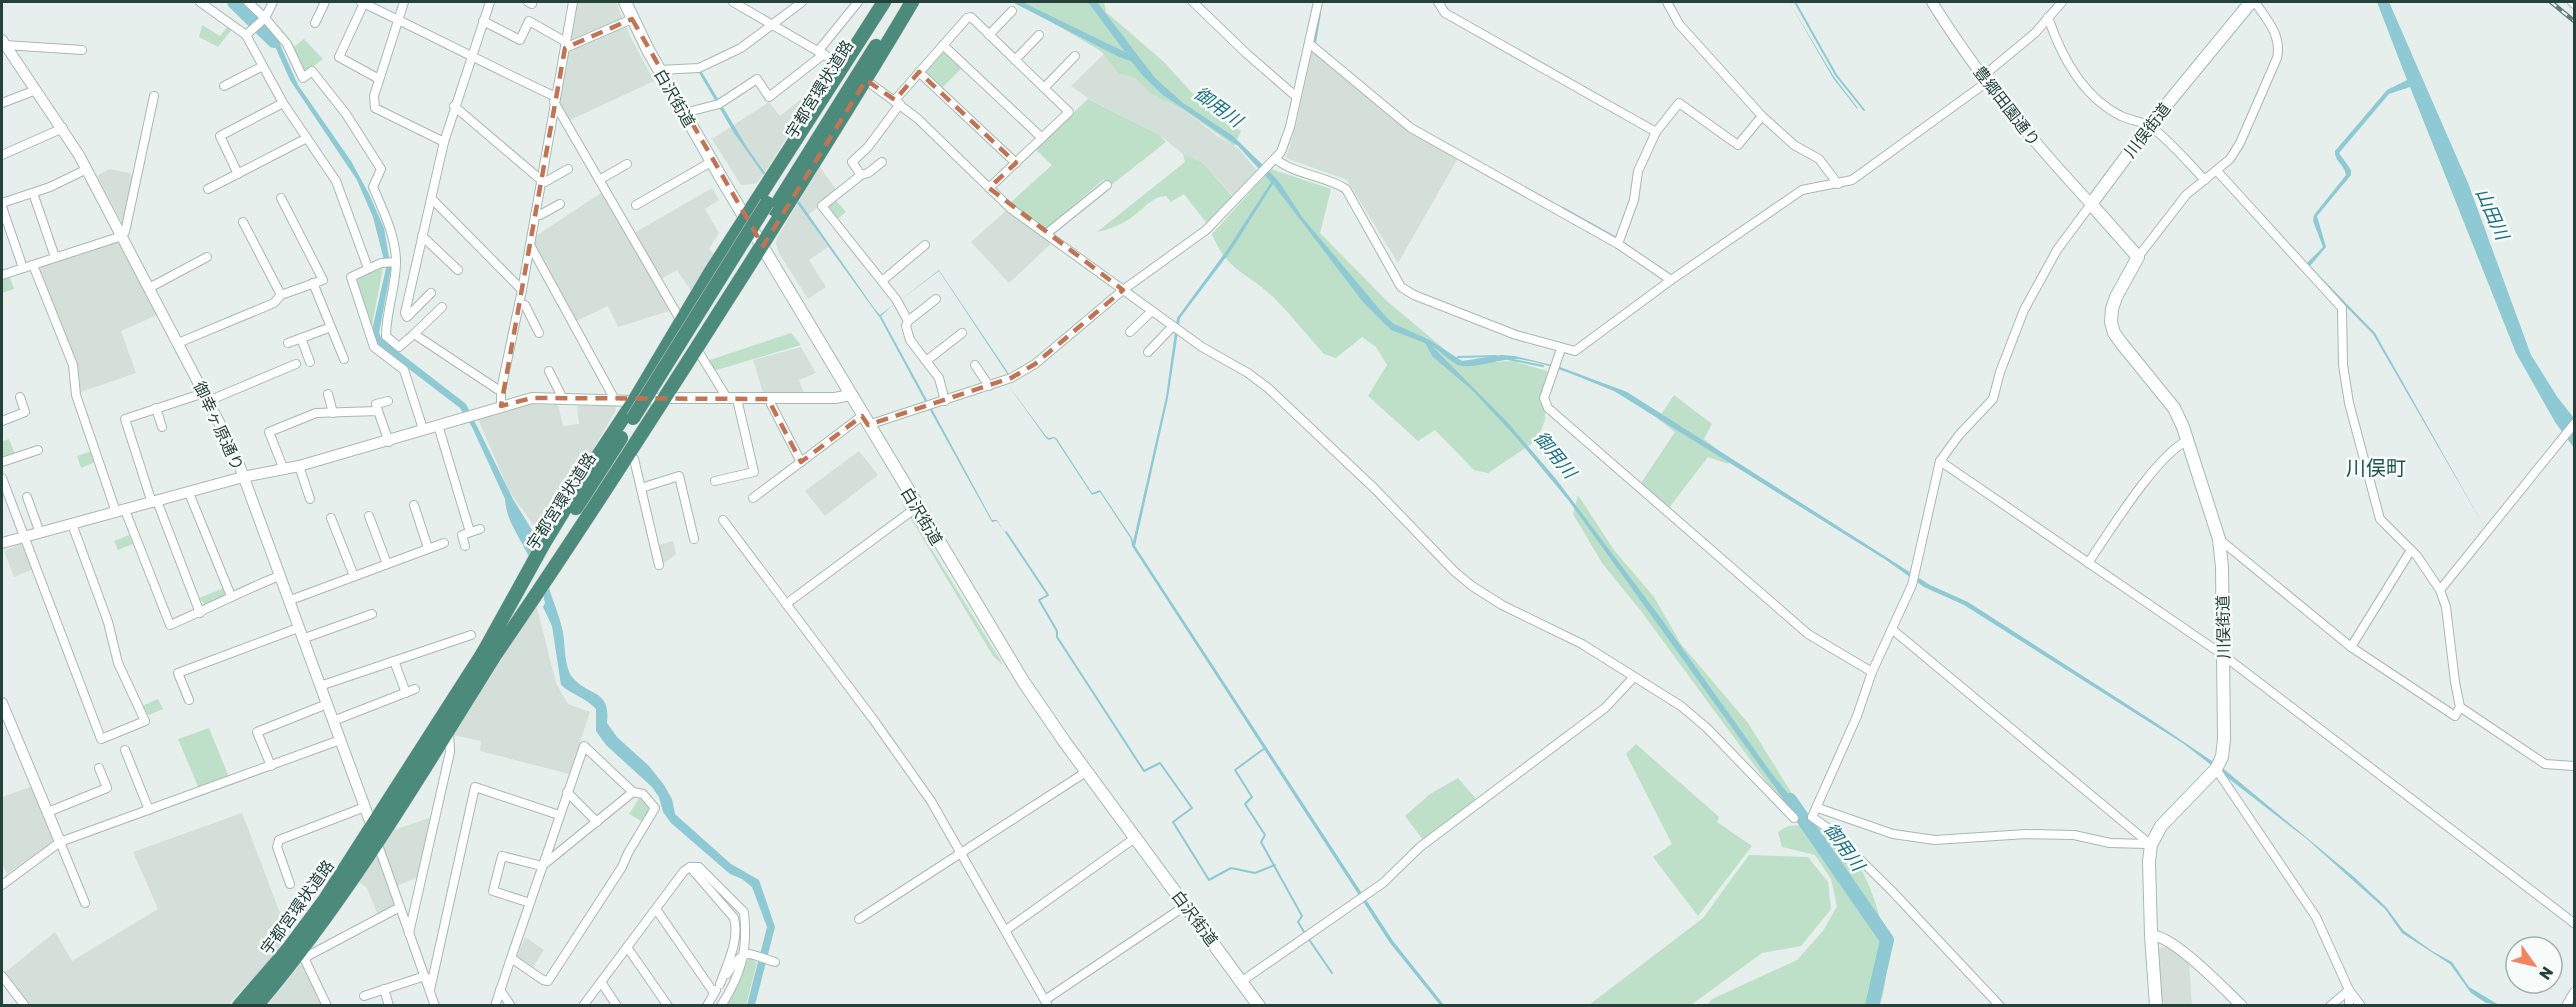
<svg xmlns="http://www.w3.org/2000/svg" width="2576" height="1007" viewBox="0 0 2576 1007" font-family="Rubik,'Noto Sans JP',sans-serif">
<rect width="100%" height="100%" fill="#e6efeb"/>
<!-- built -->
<g fill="#d4dfda">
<polygon points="576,2 616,2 631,38 654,81 568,121 559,104"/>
<polygon points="1312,51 1458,158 1398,263 1347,180 1286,158 1296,125"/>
<polygon points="1104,54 1118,72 1135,78 1151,94 1183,109 1217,136 1239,149 1258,172 1234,197 1202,162 1183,154 1158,134 1089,99 1071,86"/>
<polygon points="800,100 808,104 765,172 756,184 741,185 712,139 769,102 780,116"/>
<polygon points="820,167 837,191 807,216 828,247 809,260 826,287 808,299 779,253 776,244 777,238"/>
<polygon points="109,169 129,173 134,177 124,226 97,176"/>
<polygon points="712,188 719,200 705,209 719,233 709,249 714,254 691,291 677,270 659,280 676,309 618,327 608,306 576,321 533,243 536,236 604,191 629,236"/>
<polygon points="1008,209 1052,243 1009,283 971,242"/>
<polygon points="119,240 157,315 121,331 136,373 81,392 78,371 38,267"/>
<polygon points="801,347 816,373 799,380 805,396 764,396 753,360"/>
<polygon points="528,404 558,405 563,426 579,424 577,406 615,406 616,410 541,539 534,526 509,491 478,419"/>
<polygon points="859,451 878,475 825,516 805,491"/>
<polygon points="673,541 676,554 663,564 658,545"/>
<polygon points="23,543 33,569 14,577 4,551"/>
<polygon points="536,604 556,683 568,704 590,712 569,774 480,751 481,741 454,735"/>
<polygon points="33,786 54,841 7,874 2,863 2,797"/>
<polygon points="242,813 288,934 265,966 228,1005 28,1005 3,974 55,932 72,961 158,909 133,852"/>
<polygon points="432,817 418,877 390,889 396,905 378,915 367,888 359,882 391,831"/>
<polygon points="525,937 544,950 533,967 517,957"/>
<polygon points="2163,947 2169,947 2189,962 2192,1005 2160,1005 2157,950"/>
<polygon points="302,962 323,1006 267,1006 268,1004"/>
</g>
<!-- green -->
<g fill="#bfe0c8">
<polygon points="1017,2 1104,2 1106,12 1164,62 1214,117 1241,131 1234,146 1183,109 1151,94 1135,78 1118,73 1101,51"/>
<polygon points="202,25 220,36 228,26 232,29 218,47 199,37"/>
<polygon points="304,39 323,59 303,74 292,48"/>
<polygon points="947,50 963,67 941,89 926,74 926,69 941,51"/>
<polygon points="1088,99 1158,134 1166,142 1110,186 1104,179 1046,229 1019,210 1011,202 1052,165 1035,149"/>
<path d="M1183 154 1202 162 1233 197 1208 225 1184 194 1171 202 1166 196C1154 196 1146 206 1137 213 1128 222 1109 230 1097 232L1185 162Z"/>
<path d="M1271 169 1331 189 1320 233 1388 302 1461 363 1513 361 1547 371 1545 420 1537 440 1488 473 1474 470 1435 430 1418 441 1368 396 1387 365 1376 347 1362 337 1336 358 1324 354C1308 336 1292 316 1275 299 1249 273 1227 272 1212 234Z"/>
<polygon points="835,199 846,212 836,220 827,209 828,205"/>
<polygon points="383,268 372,325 369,325 355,282 358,277"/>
<polygon points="10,277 14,289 2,293 2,280"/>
<polygon points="791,333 801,345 713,371 707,361"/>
<polygon points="1674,395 1712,424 1704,439 1731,460 1728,464 1708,457 1668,509 1641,483 1675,432 1658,419"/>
<polygon points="9,439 15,454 2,459 2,442"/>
<polygon points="89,452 92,453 95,462 81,468 77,456"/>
<polygon points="1578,495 1614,550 1654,597 1681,644 1748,723 1796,800 1785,807 1641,611 1602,563 1573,514"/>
<polygon points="901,502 907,509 1004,666 993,656"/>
<polygon points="129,535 133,544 118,550 114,541"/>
<polygon points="224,588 224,595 206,605 199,598"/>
<polygon points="158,699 163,709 149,715 144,712 142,706"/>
<polygon points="209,728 229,777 199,789 178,739"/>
<polygon points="1636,744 1719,817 1717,822 1752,846 1698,916 1653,857 1672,844 1626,754"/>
<polygon points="1458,778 1477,800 1424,841 1405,816 1430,794"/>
<path d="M640 797C650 807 651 810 643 822L629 814Z"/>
<path d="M1788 826C1801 826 1818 823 1829 830 1860 847 1884 917 1886 951 1887 971 1886 987 1880 1005L1707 1006 1712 999 1797 960 1823 931 1837 906 1831 879 1815 855 1782 847 1778 832Z"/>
<polygon points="1749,855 1808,857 1828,882 1831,909 1801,946 1762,953 1691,1005 1589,1005 1703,918"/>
<polygon points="751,959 757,963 746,1005 726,1005 740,981 746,962"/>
</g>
<!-- water -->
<g fill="#8ec9d4">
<path d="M233 2H240L278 40 298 85 351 161 369 194 384 228 391 269 379 333 382 339 466 404 513 499 538 540 529 557C520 537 506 521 505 499L472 427 460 408 375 343 373 326 386 268 373 217 357 180 290 80 274 44 253 18Z"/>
<path d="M1012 2H1022L1125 52 1088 2H1097L1155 78 1183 103 1233 136 1268 170 1280 183 1302 217 1386 317 1394 324 1428 339 1462 361 1501 355 1515 356 1560 367 1627 392 1930 585 1968 602 2156 723 2225 770 2354 877 2386 907 2403 930 2432 951 2452 962 2469 987 2499 1005 2486 1003 2471 993 2450 964 2402 933 2385 909 2308 840 2184 744 1964 605 1924 587 1886 560 1614 391C1584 379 1550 363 1517 359 1501 358 1471 370 1458 365 1449 361 1441 351 1432 346L1509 424 1556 479 1660 617 1772 774 1804 813 1795 815 1569 501 1515 436 1472 390 1433 357 1425 343 1391 330 1363 302 1273 184 1230 252 1180 318 1168 398 1135 546 1393 941 1444 1005H1440L1390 943 1132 546 1131 539 1100 492 1092 495 1056 440 1054 438 1049 440 1046 438 1008 385 1046 436 1049 438 1054 437 1057 439 1092 493 1100 490 1132 538 1133 542 1166 397 1177 318 1227 250 1271 182 1238 146 1163 95 1143 76 1131 61 1119 57Z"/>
<polygon points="1789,2 1834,77 1857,107 1858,110 1833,78"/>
<path d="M2377 2H2389L2468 183 2531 355 2558 398 2574 418V448L2555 422 2516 353 2410 87 2389 94 2339 153 2351 170V175L2317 216 2326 247 2310 266 2375 333 2485 528 2373 334 2305 265 2323 247 2313 221 2314 215 2346 175C2345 165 2334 161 2335 151L2387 90 2407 80Z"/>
<polygon points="697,69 700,69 748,149 765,173 764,175 734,133"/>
<polygon points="799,201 874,308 880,315 893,305 881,316 928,402 926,403 880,318 797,203"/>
<polygon points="939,270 1009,374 1008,375 939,271 899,301"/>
<polygon points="932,409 992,520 997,520 1006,534 997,521 992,522 930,410"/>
<path d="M549 588C553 601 559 615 562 628 566 643 563 666 573 678 588 696 611 689 607 723L617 737 649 766 664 785 672 799 675 814 731 864 759 880 775 927 755 1005H747L767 927 752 887 742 879 730 874 671 823 663 812 659 797 652 787 606 745 596 731V709C585 697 572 695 561 685L552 626 543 607 545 603 543 594Z"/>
</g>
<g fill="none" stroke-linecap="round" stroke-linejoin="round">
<!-- stream -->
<g stroke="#8ec9d4" stroke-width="2">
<polyline points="1795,2 1836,75 1864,110"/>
<polyline points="1315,43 1320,13"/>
<polyline points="1563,208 1615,237"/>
<polyline points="1458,357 1496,356"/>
<polyline points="1508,359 1543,366"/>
<polyline points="1006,532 1048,595 1039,600 1057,631 1057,637 1144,771 1160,763 1192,808 1173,822 1209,880 1231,868 1255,873 1275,865"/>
<polyline points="1265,748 1235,770 1252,797 1245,804 1265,835 1261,842 1302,916 1298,922 1306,935"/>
<polyline points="1308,938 1332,973"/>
</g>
<!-- river -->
<g stroke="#8ec9d4" stroke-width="14">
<polyline points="234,2 274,41"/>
<polyline points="1790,800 1887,940 1872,1006"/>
</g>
<defs>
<g id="minor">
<polyline points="200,2 246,35"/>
<polyline points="248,2 265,18 246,35 283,103 336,181 368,268"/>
<path d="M273 2 265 18 287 44 303 78 312 71 346 114 381 169 373 187C383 210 396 237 396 262 396 287 386 311 386 336L399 347 414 334 497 389 501 390"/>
<path d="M361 2C426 33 490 66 556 97"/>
<polyline points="404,2 374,96 375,108 444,142"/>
<polyline points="528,2 532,4"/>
<polyline points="733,2 845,67"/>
<polyline points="1193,2 1247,54 1293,94 1297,95"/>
<polyline points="1438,2 1445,13 1656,132"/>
<polyline points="1667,2 1679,24 1762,116 1794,145 1819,159 1838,184"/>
<polyline points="2572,2 2574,4"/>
<polyline points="364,3 339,57 379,79"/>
<path d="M2048 17C2061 56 2083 97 2121 116 2130 120 2139 121 2148 125 2164 134 2191 166 2205 180"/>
<polyline points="483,21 520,40 529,21 566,42"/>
<polyline points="315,23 325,2"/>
<polyline points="989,35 1012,11"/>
<polyline points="1310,44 1411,128 1618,244 1671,280"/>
<polyline points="5,45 82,50"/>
<polyline points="943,45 1042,138"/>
<polyline points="565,48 632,19"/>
<polyline points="819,50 858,2"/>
<polyline points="1015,60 1039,35"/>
<polyline points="659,70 699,68 741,48 802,2"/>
<polyline points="919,72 1016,163"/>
<polyline points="1982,77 2035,33 2062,2"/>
<polyline points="863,78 917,118 1010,208 1202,347 1248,373 1268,388 1375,489 1454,571 1472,586 1502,605 1582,644 1681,706 1707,728 1794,818"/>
<polyline points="224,86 263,66"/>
<polyline points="1044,88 1075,56"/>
<polyline points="895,100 967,18 971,17 1069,112 989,188"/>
<polyline points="554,102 681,321"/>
<polyline points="2,103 36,90"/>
<polyline points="900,104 868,147 852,162 861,175 822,206 896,299 908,321 906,326 910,340 939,378 945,401"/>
<polyline points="454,106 541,180 545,182 568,169"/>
<polyline points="684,113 719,104 757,79 769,97 824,54"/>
<polyline points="2,155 63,128"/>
<path d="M1276 159C1295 175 1324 175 1346 189L1401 287 1414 295 1516 335 1575 351 1671 280 1802 190 1852 180 1987 82"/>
<polyline points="2217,171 2342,308 2343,365 2349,403 2380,519 2417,556 2440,590 2446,607 2455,682 2460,707 2545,764 2574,766"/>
<polyline points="238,174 220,136 283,103"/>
<polyline points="861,175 868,173 882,162"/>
<polyline points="599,180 627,164"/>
<polyline points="208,189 307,138"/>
<polyline points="33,193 55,257"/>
<polyline points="431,198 522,290"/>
<polyline points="2,203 50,187 87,169"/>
<polyline points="636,205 711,162"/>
<polyline points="2,207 23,268"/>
<polyline points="535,215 540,215 560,204"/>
<polyline points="243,222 281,295"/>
<polyline points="1046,234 1107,185"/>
<polyline points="422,236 458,270"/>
<polyline points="1618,244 1634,200 1638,171 1656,132 1679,103 1738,145 1762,116"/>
<polyline points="530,245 615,400"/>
<path d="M2138 257 2186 195 2230 159 2240 143 2277 58C2282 35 2267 20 2255 2"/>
<polyline points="396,262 381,263 351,277 374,347 404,370 423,429"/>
<polyline points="33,265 73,365 76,395 116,512"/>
<polyline points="2,275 122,236 125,232 154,96"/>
<polyline points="882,281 925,245"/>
<polyline points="313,283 344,359"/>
<polyline points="149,288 207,257"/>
<polyline points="431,293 407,317 405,313 444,142 490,2"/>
<polyline points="519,304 525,305 539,333"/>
<polyline points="908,321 936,299"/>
<polyline points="1130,332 1152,311"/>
<polyline points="414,334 442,307"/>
<polyline points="301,338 310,362"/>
<polyline points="178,343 274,303 281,295 323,280 281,198"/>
<polyline points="288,343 331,327"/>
<polyline points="1561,349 1544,398 1548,408 1808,634 1872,672"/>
<polyline points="695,351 700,354 727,398"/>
<polyline points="1148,352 1173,326"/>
<polyline points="926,361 962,333"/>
<polyline points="975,365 989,386"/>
<polyline points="549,371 563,399"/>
<polyline points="328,394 333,413"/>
<polyline points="771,399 771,404 801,462"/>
<polyline points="208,401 296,364"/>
<polyline points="501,406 501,390 522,290 573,2"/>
<polyline points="156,408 162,427"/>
<polyline points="378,411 376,404 388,401"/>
<polyline points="2,421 25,412 20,397"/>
<polyline points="438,425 470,532"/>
<polyline points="868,425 1011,378 1035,364 1123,290 1206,230 1281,152 1290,127 1318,2"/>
<polyline points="628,456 634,459 659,565"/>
<polyline points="1940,461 2223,655 2574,923"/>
<polyline points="2,462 38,450"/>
<polyline points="299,466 310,499"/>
<polyline points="284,470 269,432 316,413 378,411 389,442"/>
<polyline points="2,478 101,739 145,721 118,663 108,622 72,524"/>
<polyline points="715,481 754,472 737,399"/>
<polyline points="641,488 679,476 694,539"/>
<polyline points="189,493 231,596"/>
<polyline points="27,497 40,533"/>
<polyline points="753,498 862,416"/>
<polyline points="157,501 200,613"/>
<polyline points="152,503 125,419 204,393"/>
<polyline points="414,505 428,548"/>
<path d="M125 510 170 625C207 609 242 591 279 576"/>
<polyline points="369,516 387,564"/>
<polyline points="331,518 354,576"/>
<polyline points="723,520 873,719 931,801 1048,1006"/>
<polyline points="2219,539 2351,647 2455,716 2460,707"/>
<polyline points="465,546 462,535 480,529"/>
<path d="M2088 563C2108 534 2157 454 2187 441"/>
<polyline points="2440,590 2574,424"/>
<polyline points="288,601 444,543"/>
<polyline points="786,604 917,507"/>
<polyline points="1893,630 2151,845"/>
<polyline points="302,639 372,614"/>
<polyline points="2351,647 2411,550"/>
<polyline points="394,661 406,693"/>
<polyline points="320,686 471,635"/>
<polyline points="189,700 178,673 298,628"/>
<polyline points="333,721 415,689"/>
<polyline points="125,750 149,810"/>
<polyline points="271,766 257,732 327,704"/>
<polyline points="2216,769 2316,917 2349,990 2361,1006"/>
<polyline points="567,792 597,822"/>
<polyline points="1818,808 1893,834 1935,840 2026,834 2074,835 2110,843 2148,844"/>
<polyline points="48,812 107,788 99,768"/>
<polyline points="60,842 85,903"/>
<polyline points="377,842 435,1006"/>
<path d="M690 867H699L744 912C748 950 742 973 721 1006"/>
<polyline points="290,884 277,847 279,840 365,807"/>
<polyline points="2,885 60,842 340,740"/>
<polyline points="530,903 493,891 502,856 542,866 633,792"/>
<polyline points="656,909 714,993"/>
<polyline points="859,919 1086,772"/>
<polyline points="1006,930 1135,838"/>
<polyline points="409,933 450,752 449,731"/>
<polyline points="627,947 668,1006"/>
<path d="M727 974C746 946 745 953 775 962"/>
<polyline points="2,976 25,1006"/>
<polyline points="1242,981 1383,883 1420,847 1605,708 1633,678"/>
<polyline points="601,982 617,1006"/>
<polyline points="384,989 389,1006"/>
<polyline points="430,990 475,787 559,815"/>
<polyline points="500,990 511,1006"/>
<polyline points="2349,990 2349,1006"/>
<polyline points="364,996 425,976"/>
<polyline points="1045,1000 1185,906"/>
<polyline points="327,1006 304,958 400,907"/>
<polyline points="495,1006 511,958 543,980 548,981 622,867 628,853 655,808 643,794 633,792 584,746 511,958"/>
<path d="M583 1006 684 871 690 867 734 918C740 939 727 965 720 984"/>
<polyline points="707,1006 716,990"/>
<polyline points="2000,1006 1891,890 1829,829 1812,817 1857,716 1872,672 1912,585 1940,461 1959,435 1993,399 2000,372 2024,310 2057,250 2091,204"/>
<polyline points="2330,1006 2349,990"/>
<polyline points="2566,1006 2574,992"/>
</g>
<g id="tertiary">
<path d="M1932 2C1977 75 2032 141 2091 204"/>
<polyline points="2,40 79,155 222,428 240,467 374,832"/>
<polyline points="2,543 243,477 299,466 532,398 634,401 666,398 835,398 850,395"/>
<polyline points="2,703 60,842"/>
<path d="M2151 935C2174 936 2223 988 2242 1006"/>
</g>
<g id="secondary">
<polyline points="625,2 648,50 723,181 1023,681 1064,741 1259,1006"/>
<polyline points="2156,1006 2151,935 2149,861 2151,845 2161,826 2216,769 2222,757 2224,739 2222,567 2219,539 2183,427 2174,408 2122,344 2114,333 2111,322 2112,309 2116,297 2138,257 2091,204 2149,126 2251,2"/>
</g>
<g id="trunk">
<polyline points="774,209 876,46"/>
<polyline points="576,508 621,438"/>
<polyline points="481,657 544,543 586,474 634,401 710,273 884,2"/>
<path d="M488 665C560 561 628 455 696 349 769 234 843 119 912 2"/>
<polyline points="239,1006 289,948 324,901 485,650"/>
<path d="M256 1006C347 899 419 777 493 658"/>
</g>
</defs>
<!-- minor casing -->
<use href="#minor" stroke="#a8b8b2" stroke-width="10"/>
<!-- tertiary casing -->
<use href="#tertiary" stroke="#a8b8b2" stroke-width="12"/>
<!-- secondary casing -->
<use href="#secondary" stroke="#a4bbb3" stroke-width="14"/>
<!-- trunk casing -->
<use href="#trunk" stroke="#c2cac8" stroke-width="15"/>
<!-- minor -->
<use href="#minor" stroke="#fff" stroke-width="8"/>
<!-- tertiary -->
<use href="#tertiary" stroke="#fff" stroke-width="10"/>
<!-- secondary -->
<use href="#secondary" stroke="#fff" stroke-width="12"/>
<!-- trunk -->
<use href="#trunk" stroke="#4c8a7c" stroke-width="14"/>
<defs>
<polyline id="rail" points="2551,2 2574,21"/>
</defs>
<!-- rail casing -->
<use href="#rail" stroke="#5f7d75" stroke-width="4.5"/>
<!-- rail -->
<use href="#rail" stroke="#f7fbf9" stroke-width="2" stroke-dasharray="7" stroke-linecap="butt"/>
<defs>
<polyline id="trunk-bridge" points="633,418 767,203"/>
</defs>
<!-- trunk-bridge casing -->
<use href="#trunk-bridge" stroke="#c2cac8" stroke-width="15" stroke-linecap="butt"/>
<!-- trunk-bridge -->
<use href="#trunk-bridge" stroke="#4c8a7c" stroke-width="14"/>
</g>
<!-- marked area -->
<path fill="none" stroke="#c07456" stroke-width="4.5" stroke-dasharray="12 8" stroke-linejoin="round" d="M632 19 763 246 866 80 895 100 919 72 1016 163 989 188 1123 290 1035 364 1011 378 868 425 862 416 801 462 768 399 532 398 501 406 565 48Z"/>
<g text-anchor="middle" stroke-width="5" stroke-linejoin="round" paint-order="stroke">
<!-- street labels -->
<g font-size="16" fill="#24423a" stroke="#f7fbf9">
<text transform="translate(819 89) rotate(-58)" y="6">宇都宮環状道路</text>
<text transform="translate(675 98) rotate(60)" y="6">白沢街道</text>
<text transform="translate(2007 106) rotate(52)" y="6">豊郷田園通り</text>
<text transform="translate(2147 130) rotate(-52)" y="6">川俣街道</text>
<text transform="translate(219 426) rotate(65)" y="6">御幸ヶ原通り</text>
<text transform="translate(561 501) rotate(-57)" y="6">宇都宮環状道路</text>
<text transform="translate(922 516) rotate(59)" y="6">白沢街道</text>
<text transform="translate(2223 627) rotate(-91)" y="6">川俣街道</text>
<text transform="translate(297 907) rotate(-54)" y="6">宇都宮環状道路</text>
<text transform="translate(1195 918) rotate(53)" y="6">白沢街道</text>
</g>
<!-- water labels -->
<g font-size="18" font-style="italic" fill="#1c6f80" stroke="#f7fbf9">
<text transform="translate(1218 107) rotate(36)" y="6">御用川</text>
<text transform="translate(2492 214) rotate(66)" y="6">山田川</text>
<text transform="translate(1555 455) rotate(51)" y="6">御用川</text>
<text transform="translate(1844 847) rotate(54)" y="6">御用川</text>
</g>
<!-- quarter labels -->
<g font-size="20" fill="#1f5548" stroke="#f7fbf9">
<text x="2376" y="475">川俣町</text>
</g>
</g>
<!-- border -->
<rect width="2576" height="1007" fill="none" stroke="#24423a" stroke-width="6"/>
<!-- north arrow -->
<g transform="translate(2534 965) rotate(124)"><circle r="28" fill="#f7fbf9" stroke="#a3b1ad" stroke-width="1.5"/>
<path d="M0-4.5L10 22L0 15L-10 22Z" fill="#f4845f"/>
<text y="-9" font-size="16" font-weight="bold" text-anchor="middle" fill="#24423a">N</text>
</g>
</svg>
